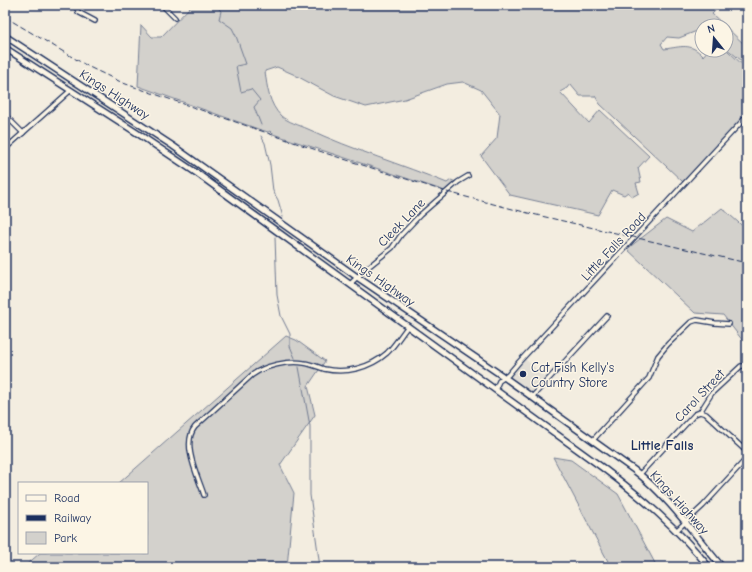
<svg xmlns="http://www.w3.org/2000/svg" width="752" height="572" viewBox="0 0 752 572" font-family="'Comic Neue',sans-serif">
<rect width="100%" height="100%" fill="#f3ede0"/>
<filter id="ink" filterUnits="userSpaceOnUse"><feTurbulence type="fractalNoise" baseFrequency=".025" numOctaves="2"/><feDisplacementMap in="SourceGraphic" scale="8" xChannelSelector="R" yChannelSelector="G"/><feConvolveMatrix kernelMatrix="1 2 1 2 8 2 1 2 1" color-interpolation-filters="sRGB"/></filter>
<g filter="url(#ink)">
<!-- built -->
<polygon fill="#e3dfd6" points="525,359 547,379 533,394 510,376"/>
<!-- green -->
<g fill="#d3d1cc" stroke="#778095">
<path d="M192 5H721L712 14 725 26H702V29L679 38 667 37 661 44 664 49C682 47 690 42 703 56L708 50 726 49 747 69V113L683 182 600 104 595 96H580L570 84 567 88 560 92 589 123 600 110 649 156 638 168 641 182 636 183 639 193 632 197 628 192 624 195 612 190 598 215 510 195 481 156 497 138 500 114 481 90 463 82 447 84 405 99 366 107 334 96 293 74 277 67 265 71C267 87 269 104 281 116 288 122 299 125 308 129 353 150 401 164 447 183L451 180 456 182 445 191 273 134 270 131 268 132 258 129 138 86 141 25 152 37H161Z"/>
<polygon points="726,27 747,47 747,65 726,48"/>
<polygon points="722,208 747,230 747,336 743,341 723,315 695,313 627,249 666,219 692,232"/>
<polygon points="286,336 296,340 325,361 308,386 315,415 280,465 294,493 287,567 24,567 40,553 147,553 147,483 119,483"/>
<polygon points="553,457 571,460 618,494 657,567 611,567"/>
</g>
<g fill="none" stroke-linecap="round" stroke-linejoin="round">
<!-- stream -->
<g stroke="#707a91" stroke-width="1">
<polyline points="215,5 221,11 219,19 232,28 236,36 246,64 236,66 241,92 251,89 260,100 254,107 261,125"/>
<polyline points="261,136 265,143 270,165 273,191 278,200 283,217"/>
<polyline points="275,237 277,295 281,316 290,334 290,346 295,358"/>
<polyline points="299,367 310,426 310,495 320,567"/>
</g>
<defs>
<g id="minor">
<polyline points="76,5 78,12 95,21"/>
<polyline points="162,5 175,18"/>
<polyline points="5,115 23,133"/>
<polyline points="5,149 71,90"/>
<polyline points="350,284 367,268 392,248 401,235 420,215 458,182 468,176"/>
<polyline points="495,390 499,381 508,375 519,362 747,116"/>
<polyline points="532,397 607,316"/>
<polyline points="700,412 706,414 747,452"/>
<polyline points="593,440 649,378 658,356 668,344 691,322 697,320 715,323 729,324"/>
<polyline points="640,474 695,414 700,412 712,393 741,366 747,366"/>
<path d="M204 495C198 476 181 444 195 427L252 375C264 366 289 360 304 363 311 364 318 367 324 369 346 374 370 368 387 353 395 345 401 335 408 326"/>
<polyline points="677,530 703,506 747,458"/>
</g>
<g id="highway">
<path d="M5 36 173 146 357 277 504 377 634 470C668 496 694 534 722 567"/>
<path d="M5 48 137 133 198 174 603 468C644 499 676 527 709 567"/>
</g>
</defs>
<!-- minor casing -->
<use href="#minor" stroke="#1b2f5e" stroke-width="6"/>
<!-- highway casing -->
<use href="#highway" stroke="#1b2f5e" stroke-width="8"/>
<!-- minor -->
<use href="#minor" stroke="#fcf5e5" stroke-width="3.5"/>
<!-- highway -->
<use href="#highway" stroke="#fcf5e5" stroke-width="5"/>
<!-- rail -->
<polyline stroke="#1b2f5e" stroke-width="1" stroke-dasharray="6 3" stroke-linecap="butt" points="5,17 89,67 123,83 328,154 447,192 528,213 747,263"/>
</g>
</g>
<!-- markers -->
<circle fill="#1b2f5e" stroke="#fcf5e5" stroke-width="1.5" cx="523" cy="374" r="4"/>
<g text-anchor="middle" stroke-width="3" stroke-linejoin="round" paint-order="stroke">
<!-- street labels -->
<g font-size="13" fill="#1b2f5e" stroke="#fcf5e5">
<text transform="translate(115 94) rotate(33)" y="5">Kings Highway</text>
<text transform="translate(401 222) rotate(-46)" y="5">Cleek Lane</text>
<text transform="translate(613 246) rotate(-47)" y="5">Little Falls Road</text>
<text transform="translate(381 280) rotate(35)" y="5">Kings Highway</text>
<text transform="translate(699 395) rotate(-47)" y="5">Carol Street</text>
<text transform="translate(680 502) rotate(48)" y="5">Kings Highway</text>
</g>
<!-- poi labels -->
<g font-size="13" fill="#1b2f5e" stroke="#fcf5e5" text-anchor="start">
<text x="531" y="372">Cat Fish Kelly's<tspan x="531" dy="15">Country Store</tspan></text>
</g>
<!-- neighbourhood labels -->
<g font-size="14" font-weight="bold" fill="#1b2f5e" stroke="#fcf5e5">
<text x="662" y="450">Little Falls</text>
</g>
</g>
<!-- margin -->
<rect width="752" height="572" fill="none" stroke="#fcf5e5" stroke-width="20"/>
<rect x="10" y="10" width="732" height="552" fill="none" stroke="#1b2f5e" stroke-width="1.5" filter="url(#ink)"/>
<!-- legend -->
<rect x="18" y="482" width="130" height="72" fill="#fcf5e5" stroke="#a2a6af"/>
<rect x="26" y="495" width="20" height="6" fill="#fcf5e5" stroke="#a2a6af"/>
<text x="54" y="502" font-size="12" fill="#1b2f5e">Road</text>
<rect x="26" y="515" width="20" height="6" fill="#1b2f5e" stroke="#a2a6af"/>
<text x="54" y="522" font-size="12" fill="#1b2f5e">Railway</text>
<rect x="26" y="532" width="20" height="12" fill="#d3d1cc" stroke="#a2a6af"/>
<text x="54" y="542" font-size="12" fill="#1b2f5e">Park</text>
<!-- north arrow -->
<g transform="translate(714 38) rotate(343)"><circle r="19" fill="#fcf5e5" stroke="#a2a6af"/>
<path d="M0-3L7 15L0 10L-7 15Z" fill="#1b2f5e"/>
<text y="-6" font-size="11" font-weight="bold" text-anchor="middle" fill="#1b2f5e">N</text>
</g>
</svg>
